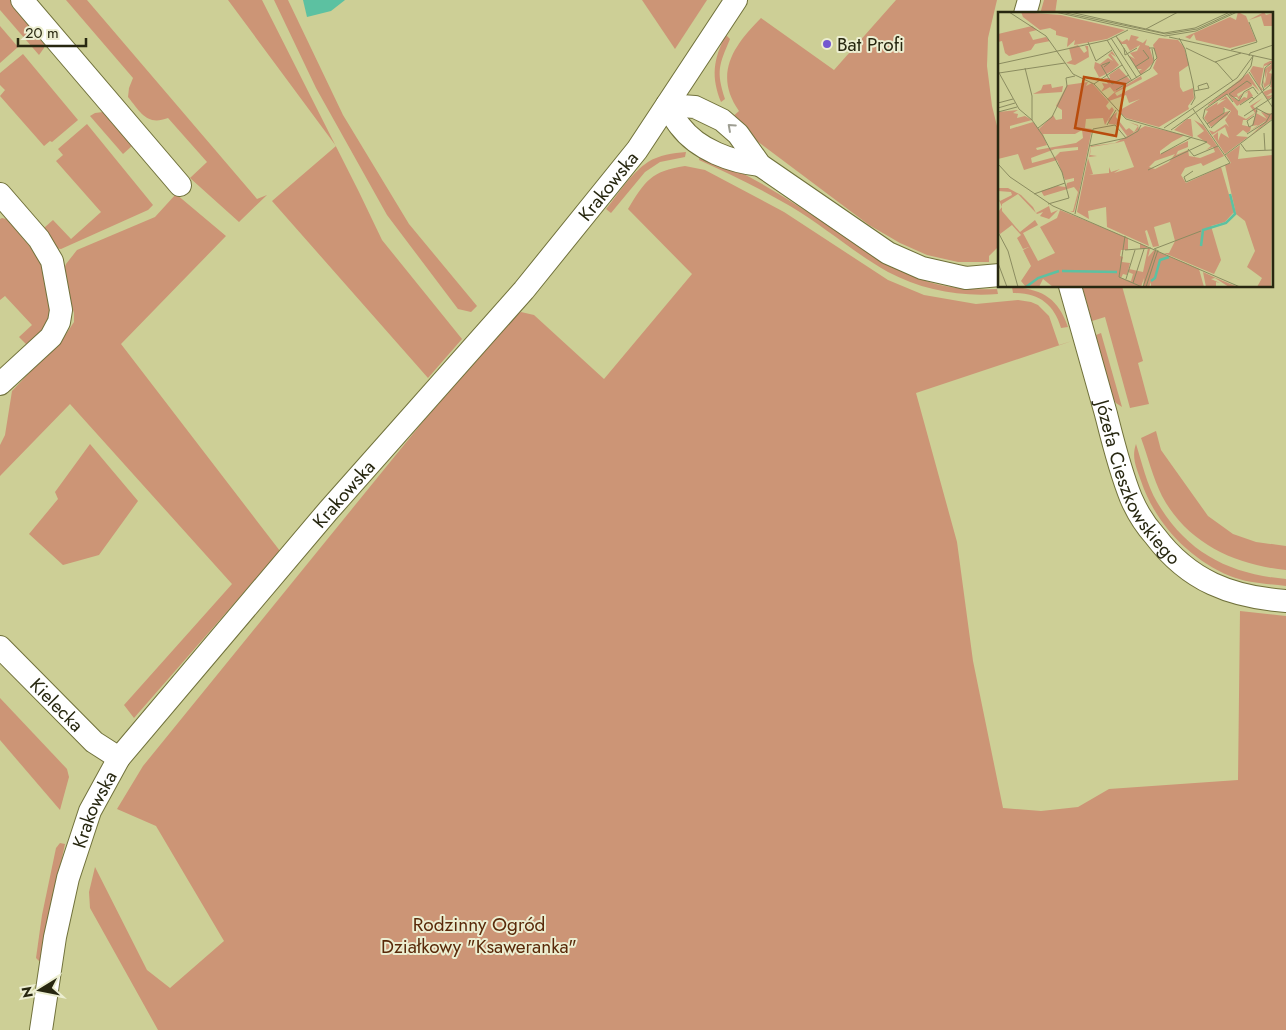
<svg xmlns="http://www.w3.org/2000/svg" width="1286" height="1030" viewBox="0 0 1286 1030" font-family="Jost,sans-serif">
<rect width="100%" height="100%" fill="#cdcf96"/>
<!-- green -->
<g fill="#cc9576">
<polygon points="0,0 12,0 44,41 44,48 39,55 0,10"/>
<path d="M66 0H87L257 199 267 195 239 222 190 178 207 162 168 118C147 126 141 113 128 97L129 88 133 78Z"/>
<polygon points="228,0 262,0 359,192 382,240 462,339 428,378 272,201 336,146"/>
<polygon points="274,0 288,0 343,115 409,224 477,306 471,312 458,309 387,215 316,88"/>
<polygon points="642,0 707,0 675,49"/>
<path d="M896 0H997L988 38 987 66 992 106 1000 138V245L989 256V262H958L927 255 900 243 869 225 729 120 739 111C713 74 734 45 761 18L834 70Z"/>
<polygon points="1044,0 1057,0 1055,14 1040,14"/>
<polygon points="0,26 18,47 0,63"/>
<path d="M726 35 730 39C719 65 716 71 725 99L721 102C711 77 713 59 726 35Z"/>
<polygon points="23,54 78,120 52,142 50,141 44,146 0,96 5,90 0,85 0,73"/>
<polygon points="103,112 133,145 123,154 90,116 95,113"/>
<polygon points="87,124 153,205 148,210 61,249 55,248 44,231 45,227 53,220 71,239 101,212 56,161 63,155 58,149"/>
<path d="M686 152 685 157 660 162 645 172 611 213 606 209C618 194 631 173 648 162 659 155 673 153 686 152Z"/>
<path d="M700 154C753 174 799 207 846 237 873 254 899 272 929 282 952 289 974 290 997 289L998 294C960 297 922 290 888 272 854 253 824 226 790 206 761 189 730 174 699 160Z"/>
<path d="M685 166 705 170 784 212 888 280 924 295 976 304 1018 300 1031 302 1038 305 1049 316 1059 345 1072 341 916 393 957 542 973 661 1003 808 1041 811 1078 807 1109 789 1238 780 1240 611 1286 616V1030H158L90 908 89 892 95 867 147 970 170 988 224 941 156 826 117 809 143 766 421 424 512 318 521 312 534 315 604 379 692 274 628 209C645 181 651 171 685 166Z"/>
<polygon points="176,194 226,236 121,344 280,551 134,718 124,705 232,584 70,404 0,476 0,445 5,435 12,391 66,334 74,322 74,313 65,284 64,269 66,264 77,250 155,217"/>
<polygon points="2,218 6,219 11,224 37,255 43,269 51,304 48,320 38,341 31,345 26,344 19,337 32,325 5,296 0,300 0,219"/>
<polygon points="1082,286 1122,286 1143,361 1138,363 1149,404 1130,408 1105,317 1092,321"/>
<path d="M1012 287C1042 289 1058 298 1068 327L1061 328C1054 304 1039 293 1013 293Z"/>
<polygon points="1101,333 1122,407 1116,403 1111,395 1096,335"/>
<path d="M1156 431 1161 450 1208 516 1233 534 1256 542 1286 546V570C1235 565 1187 543 1162 496 1153 478 1148 457 1141 438Z"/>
<polygon points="90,444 138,501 99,555 63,565 29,534 58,499 55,492"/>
<path d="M1136 444C1142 463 1147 485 1157 502 1187 553 1229 574 1286 579V586C1268 584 1247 583 1230 576 1189 559 1155 523 1141 481 1137 469 1131 458 1136 444Z"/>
<polygon points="0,698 67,769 69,777 60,810 0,740"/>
<polygon points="60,843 65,844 40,962 36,958 42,915 56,848"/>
</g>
<!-- water -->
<polygon fill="#5cc1a1" points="303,0 345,0 331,11 307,17"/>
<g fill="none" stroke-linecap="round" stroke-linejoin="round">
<defs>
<g id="minor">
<polyline points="22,0 180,185"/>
<polyline points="1025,14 1029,0"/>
<polyline points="667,105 695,107 722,120 738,134 760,165 888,253 922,268 966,278 1000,275"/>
<path d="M667 105C671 112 675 120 680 126 698 150 732 162 760 165"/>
<polyline points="0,194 39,239 52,261 61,310 59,322 51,337 0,384"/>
<path id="s1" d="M1070 286C1082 329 1094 372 1106 414 1113 442 1120 471 1131 498 1137 512 1145 525 1155 536 1189 581 1231 597 1286 601"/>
<path id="s2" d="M0 647 94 742 119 758"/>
<path id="s3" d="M41 1030 55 937 68 878 90 811 119 758 328 511 524 290 637 150 736 0"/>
</g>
</defs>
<!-- minor casing -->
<use href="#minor" stroke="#70713b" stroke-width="24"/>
<!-- minor -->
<use href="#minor" stroke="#fff" stroke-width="22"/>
</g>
<!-- one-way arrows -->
<defs><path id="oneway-chevron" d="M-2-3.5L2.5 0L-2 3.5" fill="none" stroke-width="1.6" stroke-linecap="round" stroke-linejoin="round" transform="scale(1.25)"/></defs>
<use stroke="#9e9e93" href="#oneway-chevron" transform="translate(731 127) rotate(-138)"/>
<!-- markers -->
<circle fill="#7357d0" stroke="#eceed1" stroke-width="2" cx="827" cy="44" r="5"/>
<g text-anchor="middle" stroke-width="4" stroke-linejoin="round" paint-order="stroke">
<!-- poi labels -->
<g font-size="19" fill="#272710" stroke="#eceed1" text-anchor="start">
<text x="837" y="51">Bat Profi</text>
</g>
<!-- street labels -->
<g font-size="19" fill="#272710" stroke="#eceed1">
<text dy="7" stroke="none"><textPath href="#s3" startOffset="1038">Krakowska</textPath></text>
<text dy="7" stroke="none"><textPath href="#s1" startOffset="209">Józefa Cieszkowskiego</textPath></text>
<text dy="7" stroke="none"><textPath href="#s3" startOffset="632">Krakowska</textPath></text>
<text dy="7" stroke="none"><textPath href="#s2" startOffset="81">Kielecka</textPath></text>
<text dy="7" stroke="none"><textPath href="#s3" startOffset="228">Krakowska</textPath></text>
</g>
<!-- park labels -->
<g font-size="19" fill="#592909" stroke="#eceed1">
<text x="479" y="931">Rodzinny Ogród<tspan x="479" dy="22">Działkowy "Ksaweranka"</tspan></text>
</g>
</g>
<!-- overview -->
<g transform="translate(998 12)">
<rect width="275" height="275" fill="#cdcf96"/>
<path d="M23 0 63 3 127 18 109 27 76 33 77 28 69 35 70 26 58 23V19L52 16 42 18 25 5ZM240 0 248 4 258 29 232 36 198 28 196 22 192 27 187 25 232 5 238 8ZM266 0 268 3 275 1V14H266L263 4 251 8ZM34 14 39 18 31 20 35 28 48 25 52 29 37 32 33 38 11 44 7 41 4 29 0 30V22ZM133 23 141 25 138 28 145 31 149 27 147 33 151 34 156 50 143 63 141 59 144 57H139L130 43 137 47 132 41 139 39 142 33 132 39 128 32H123L119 25 124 30 129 27 131 29ZM161 26 180 28 186 35 191 53 181 60 182 75 185 80 195 76 196 86 190 94 191 97 161 115 128 106 120 99 142 87 131 91 128 83 111 89 109 87 118 79 143 64 144 67 117 81 119 84 160 62 155 56 159 46 155 33ZM80 33 86 41 89 39 87 34H90L91 45 77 53 68 51 74 48 71 36ZM114 39 118 45 112 41 121 53 114 59 94 69 101 65 96 56 97 50 102 52 110 46 115 49 110 43ZM272 49H275V55L271 61 275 62V80L268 84 275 83 271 87H269L265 80 275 76 272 75 273 71 266 76 265 68 267 72 270 56 267 67V57L274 52 266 54 262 74 265 78H263L252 59 255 54 265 56 266 52ZM121 56 133 69 116 80 112 75 103 80 106 75 104 71 110 72 106 66H112L111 63ZM250 61 262 80 254 72V74L239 82 240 85 245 81 241 88 239 85H234L241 89 246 85 249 86 250 80 246 82 251 78 255 84 239 94 230 82 210 94V93ZM90 70 88 74 94 71 111 90 108 94 111 98 114 95 116 98 107 113 105 106 88 107 87 116 94 117 80 185 76 200H75L72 199H75L80 180 76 175 46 184 43 179 59 174 68 175 69 171 76 169V166L67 168 59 148 26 158 20 142 0 147V100L20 98 15 101 20 102 19 106 27 104 34 108 12 114V117L35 110 41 117 55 103 58 108 64 107V98L58 94 69 73ZM84 118 85 126 78 131 39 138 38 136 49 133 45 122H77ZM80 135V138L62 140 57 145 34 151 33 146 57 137ZM53 72 54 76 65 74 64 80 35 82 43 78 45 73ZM228 84 240 99V103L248 107 257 101 252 94 265 86 255 94 260 100H259L249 108H245L244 113 253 115 252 119 260 113 254 114 258 101 269 107 263 100 275 102V106L252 124 269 108 249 121 245 118 238 124 250 125 227 142 215 124 220 120V129L223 121 231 126 227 115 214 123 211 118 216 120 228 112 231 115 227 108 233 99 226 95 225 101 231 99 230 103 213 115 206 106 210 99 207 98 220 90 219 93 228 87 221 89ZM119 100 118 105 128 118 131 116 136 120 140 114 131 110 140 113 141 118 129 124 121 113 111 112 110 107ZM189 107H193L195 125 176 118ZM196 108 205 113 226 144 205 154 203 151 187 156 183 163 188 171 223 155 236 200 227 210 213 214 223 248 216 262 166 241H171L177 229 172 210 156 215 161 234 155 235 149 218 147 219 151 234 109 215 108 195 90 199 91 207 79 200 90 146 95 162 91 163 111 161V155L113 160 122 157 116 161 136 155 126 129 118 131 93 135 92 143 99 144 91 145 93 134 117 131 147 114 187 123 174 130 162 139V142L190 129V135L180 139 178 143 190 138 191 144 202 146 217 140 215 135 208 138 213 134 199 124 206 119ZM177 142 171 150 157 157 151 155 157 149ZM242 133 240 147 275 143 273 275H259L264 266 249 255 257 239 247 209 238 202 227 153 233 151 228 143ZM0 176H10L23 183 35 195 38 201 51 194 53 201 60 198 51 207 42 204 45 200 39 202 20 182 4 192V199L22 220 37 208 40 213 25 221 40 249 57 241 42 215 59 206 62 198 130 226V238H123L122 244 125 245 124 250 132 251 129 263 125 262 123 266 133 269 135 262 130 260 131 257 145 260 150 236 142 237V231L152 237 150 245 156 238 201 257 206 275H153V270L151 275H145L146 266 143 275H55L45 267 41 275H28L23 269 33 254 25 238 31 235 25 237 19 226 23 223 14 213 2 222 0 219V200L4 195 0 186 2 189 14 183 13 180 0 179ZM205 260 218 266 240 275H231L217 266 213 267 222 271 218 270V275H208Z" fill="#cc9576" fill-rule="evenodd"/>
<path fill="none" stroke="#5cc1a1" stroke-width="2.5" d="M203 234 205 218 228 211 237 202 232 182M64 259 119 260M153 269 157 266 162 248 171 245M28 275 40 266 61 259"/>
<path fill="none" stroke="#8b8c60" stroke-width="1" d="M11 0 48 24 75 62 96 72 128 107 209 130M57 0 167 24 198 19 239 0M63 0 168 22 199 17 236 0M72 0 166 21 197 16 232 0M148 17 180 0M118 24 143 63M171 25 275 48M113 26 139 66M181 26 187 37 195 72 197 86 193 93M109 28 134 69M90 30 98 49 114 38M126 36 127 43 139 36M151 36H156L159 46 156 49M188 36 219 51 235 69M233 38 259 30 251 10M251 44 252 41 275 33M217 50 243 41M0 52 110 28 130 18M103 53 114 72 131 63M104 53 112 50 106 55M137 55 151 46 145 38M27 56 34 84V108M0 59 21 97 34 108 45 124 64 160 71 186 50 192M251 60 275 96M1 61 67 51M96 72 124 53M253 72 249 69 231 82 241 89 246 80 255 75 260 82M118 78 152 57 156 49 154 37M266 78 264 73 267 56 273 51M196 79 201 78 200 74 209 71 211 76 201 78M0 91 15 87M251 91 272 73 275 59M242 93 254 85 256 87M0 96 17 91M258 96 275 85M195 97 232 151 188 170 186 165 195 159M0 100 19 95M246 104 258 96 271 103 275 101M256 104 249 109 251 115 255 113 259 97M209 112 226 101V96M109 113 118 98M40 116 54 105 69 74 68 66 77 64M166 116 239 66 255 44M212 116 205 106 207 97 229 82 235 90M213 116 232 99M173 118 243 68 253 54 255 44M266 121 267 138M249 122 268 110 272 103M243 132 248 139 275 138M91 134 128 126 140 119 143 113M190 137 196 144 220 134M163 142 194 125M227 143 275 107M0 152 12 165 55 194 242 275M150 158 209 130M36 182 67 171M77 202 95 117 117 113 128 126M0 220 10 239 20 275M127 224 121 265 144 275M156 237 203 219M127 238 153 236M0 251 9 275M128 267 137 238M135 271 146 237M145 275 158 237M148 275 160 238"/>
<path fill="#b84c0d" fill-opacity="0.15" stroke="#b84c0d" stroke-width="2.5" d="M86 65 127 72 118 124 77 116Z"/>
<rect width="275" height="275" fill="none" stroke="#272710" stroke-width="2.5"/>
</g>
<!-- north arrow -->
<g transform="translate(40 990) rotate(260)" stroke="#eceed1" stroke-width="4" paint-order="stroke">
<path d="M0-4L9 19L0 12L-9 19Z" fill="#272710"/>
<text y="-8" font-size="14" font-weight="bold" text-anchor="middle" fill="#272710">N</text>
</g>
<!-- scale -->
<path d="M18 38v8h68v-8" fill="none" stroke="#272710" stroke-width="2.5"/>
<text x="25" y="38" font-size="15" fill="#272710" stroke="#eceed1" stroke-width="4" paint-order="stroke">20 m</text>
</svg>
